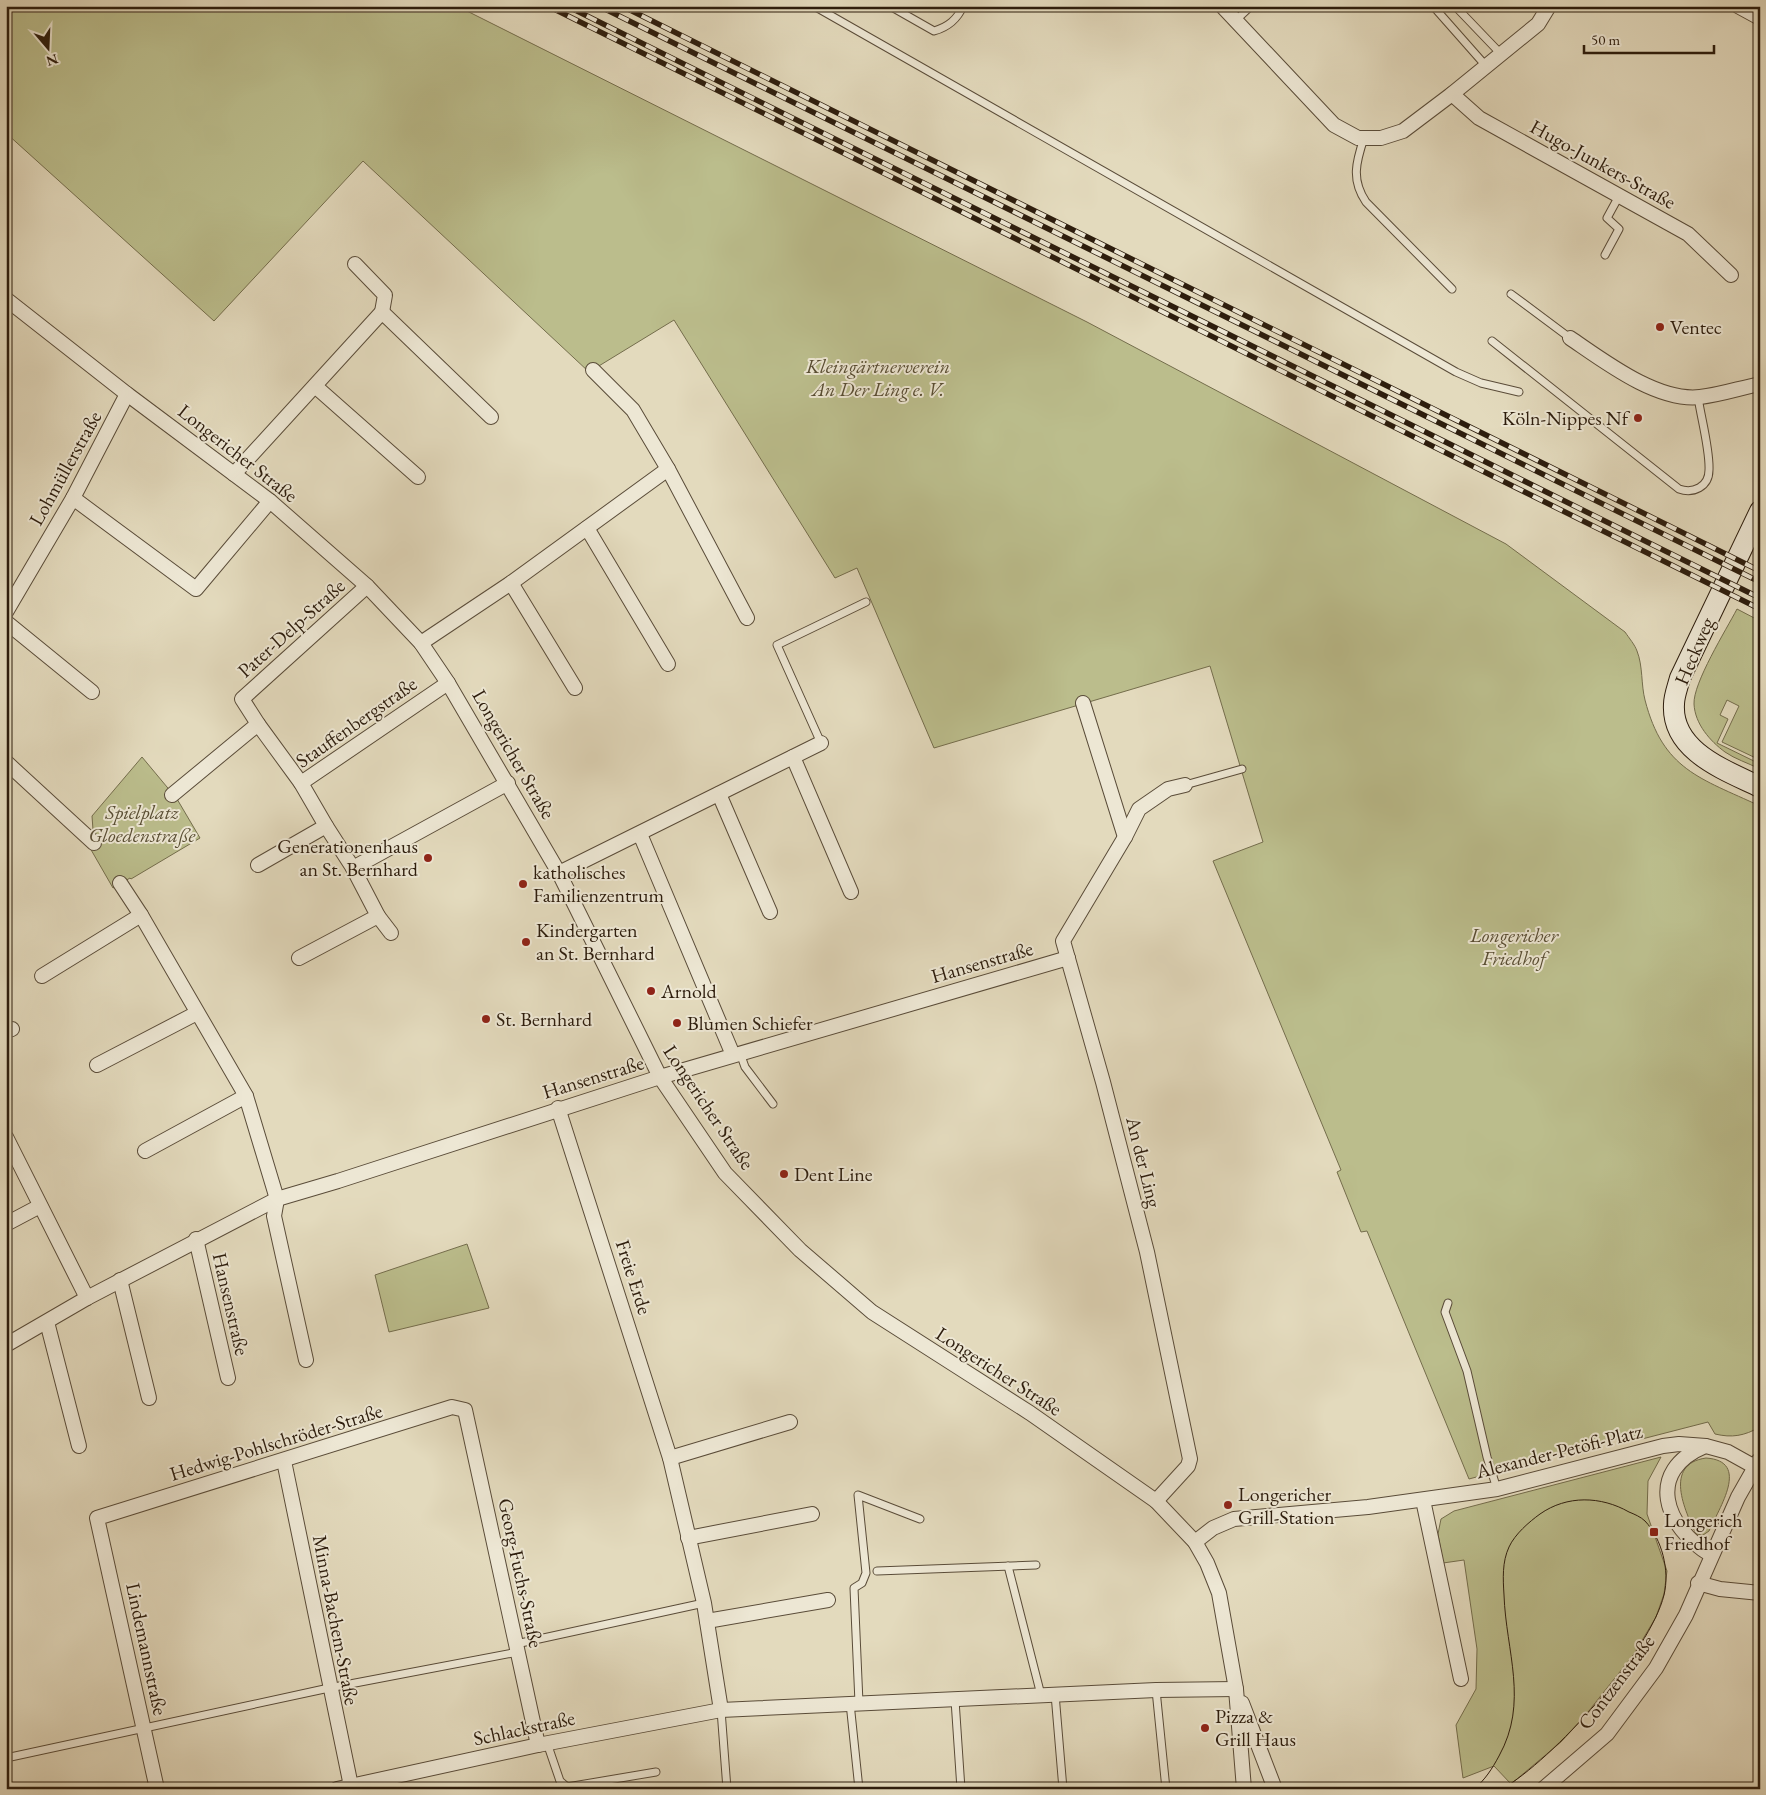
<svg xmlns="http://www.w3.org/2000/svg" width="1766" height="1795" viewBox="0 0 1766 1795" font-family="'EB Garamond',serif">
<rect width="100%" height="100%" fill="#e3dabd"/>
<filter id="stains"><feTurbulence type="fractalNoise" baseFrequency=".004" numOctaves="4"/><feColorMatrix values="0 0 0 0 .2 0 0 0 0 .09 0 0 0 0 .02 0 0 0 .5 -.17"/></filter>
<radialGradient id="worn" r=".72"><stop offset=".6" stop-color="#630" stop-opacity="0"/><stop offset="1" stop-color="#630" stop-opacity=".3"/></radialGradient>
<!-- green -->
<g fill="#bbbd8c" stroke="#746d4c">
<path d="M6 6H457L1087 322 1506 544 1625 632C1629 638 1635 645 1637 651 1643 666 1641 685 1645 700 1663 770 1700 778 1760 806V1427C1744 1436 1732 1438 1715 1434L1708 1422 1642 1439 1619 1438 1469 1479 1367 1231 1361 1232 1337 1172 1341 1170 1213 861 1263 842 1210 666 934 748 857 568 835 578 674 320 589 372 363 161 214 321 6 133Z"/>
<path d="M1737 609 1760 621V760L1722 742 1739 706 1727 700 1720 715 1728 719 1717 743 1760 764V769C1748 763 1735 759 1725 752 1710 741 1695 724 1694 704 1693 683 1726 630 1737 609Z"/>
<polygon points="142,757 177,799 200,838 131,879 130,878 113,888 90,848 99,837 93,830 92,816"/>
<polygon points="467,1244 489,1308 389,1332 375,1275"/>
<polygon points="1661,1457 1648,1481 1647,1514 1667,1571 1664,1594 1656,1617 1634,1654 1584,1717 1561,1742 1511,1784 1494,1766 1463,1778 1456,1725 1476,1689 1477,1649 1464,1560 1443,1563 1438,1534 1441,1519 1454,1511"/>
<path d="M1706 1458C1751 1461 1719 1508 1709 1531L1703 1535 1696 1534C1685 1511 1663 1464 1706 1458Z"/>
</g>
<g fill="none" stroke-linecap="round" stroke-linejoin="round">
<defs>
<g id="lane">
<polyline points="814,6 1456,372 1481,383 1519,392"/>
<path d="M890 6 934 31C948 27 957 20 963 6"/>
<polyline points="1433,6 1486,66"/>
<polyline points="1455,6 1501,54"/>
<polyline points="1235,21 1251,6"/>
<path d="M1364 138C1356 162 1351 180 1366 202L1452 289"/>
<polyline points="1605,255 1619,229 1607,218 1619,196"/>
<polyline points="1511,294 1570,338"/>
<path d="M1492 341 1679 489C1693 494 1709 487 1709 470 1710 450 1701 418 1698 397"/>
<polyline points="821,743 777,645 866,602"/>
<polyline points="1185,785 1242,769"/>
<polyline points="740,1053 745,1067 773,1104"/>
<polyline points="1448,1303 1445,1312 1467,1371 1487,1457 1497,1489"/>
<polyline points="1008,1566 1041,1695"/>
<polyline points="877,1571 1036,1565"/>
<polyline points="516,1644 704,1603"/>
<polyline points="1156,1690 1166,1789"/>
<polyline points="1055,1694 1063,1789"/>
<polyline points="955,1700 961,1789"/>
<polyline points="850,1703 859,1789"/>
<polyline points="859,1703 854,1588 862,1583 866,1573 858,1495 920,1519"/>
<polyline points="721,1710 727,1789"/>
<polyline points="547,1743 560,1781 567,1787 656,1772"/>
<polyline points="6,1758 329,1688 518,1652"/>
</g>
<g id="street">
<polyline points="1222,6 1334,125 1358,138 1381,138 1403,131 1452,94 1538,24 1549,6"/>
<polyline points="1738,6 1760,18"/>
<polyline points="1452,94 1479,118 1688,234 1731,275"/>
<polyline points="355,264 385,295 382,312"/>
<polyline points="6,299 127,394 270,501 367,586 421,643 448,683 559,873 660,1077 725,1173 800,1250 872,1312 1030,1413 1156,1501 1195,1542 1207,1563 1219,1593 1236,1689 1244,1789"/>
<path d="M1570 338C1604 361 1657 402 1700 397 1720 395 1740 388 1760 384"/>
<polyline points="593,370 633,410 668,469 747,618"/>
<polyline points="315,386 418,477"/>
<polyline points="234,474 382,312 491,417"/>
<polyline points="73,498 196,589 270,501"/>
<polyline points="587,528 668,664"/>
<polyline points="511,583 575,688"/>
<polyline points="6,612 73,498 127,394"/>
<polyline points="6,622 92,692"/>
<polyline points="421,643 511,583 668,469"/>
<polyline points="1083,703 1125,837"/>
<polyline points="258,724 301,783"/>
<polyline points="793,757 851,892"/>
<polyline points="6,762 94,843"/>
<polyline points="719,794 770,912"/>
<polyline points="172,795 258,724 242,699 367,586"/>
<polyline points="326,826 353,868"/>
<polyline points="640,834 733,1055"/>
<polyline points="258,865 326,826 301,783 448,683"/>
<polyline points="559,873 821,743"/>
<polyline points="120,883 141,915 246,1096 277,1199 274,1216 306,1360"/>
<polyline points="378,916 391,933"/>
<polyline points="299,958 378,916 353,868 508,783"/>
<polyline points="42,976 141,915"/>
<polyline points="6,1031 12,1029"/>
<polyline points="97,1065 197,1013"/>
<polyline points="558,1108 670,1458 704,1603 721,1710"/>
<polyline points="6,1137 87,1298"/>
<polyline points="145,1151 246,1096"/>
<polyline points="6,1224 40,1206"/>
<polyline points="196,1239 228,1378"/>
<polyline points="120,1280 149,1398"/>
<polyline points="47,1322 79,1446"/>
<polyline points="6,1345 87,1298 277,1199 338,1181 660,1077 1068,958"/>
<path d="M1705 1446C1645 1471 1664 1527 1711 1555"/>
<polyline points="670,1458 790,1422"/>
<polyline points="284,1461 351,1786"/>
<polyline points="1423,1500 1461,1679"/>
<polyline points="1156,1501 1188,1466 1190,1459 1147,1252 1103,1082 1063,941 1125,837 1139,809 1168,789 1185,785"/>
<polyline points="688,1538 812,1514"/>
<polyline points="1195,1542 1213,1528 1234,1519 1368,1507 1497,1489 1663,1446 1679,1444 1706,1446 1728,1452 1755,1467"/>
<polyline points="1698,1583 1720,1589 1760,1593"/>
<polyline points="707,1621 828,1600"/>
<polyline points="1242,1703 1275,1789"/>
<polyline points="157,1789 97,1518 452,1407 465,1410 538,1745"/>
<polyline points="337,1789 538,1745 721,1710 1156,1690 1236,1689"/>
<polyline points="1543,1789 1607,1734 1656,1668 1686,1615 1738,1497 1759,1460"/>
</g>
<path id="secondary" d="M1760 511 1680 678C1678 686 1674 696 1674 704 1671 751 1725 770 1760 787"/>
</defs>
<!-- lane casing -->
<use href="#lane" stroke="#5a4c39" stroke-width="9"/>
<!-- street casing -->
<use href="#street" stroke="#5a4c39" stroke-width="16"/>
<!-- secondary casing -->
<use href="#secondary" stroke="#2d1d0d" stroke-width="22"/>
<!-- lane -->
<use href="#lane" stroke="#ede7d4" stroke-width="7"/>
<!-- street -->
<use href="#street" stroke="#ede7d4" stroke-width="14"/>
<!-- secondary -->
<use href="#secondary" stroke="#ede7d4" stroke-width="20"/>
<!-- tram -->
<path stroke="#2d1d0d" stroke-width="1" d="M1474 1789C1485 1780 1492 1769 1499 1756 1529 1702 1506 1652 1504 1595 1503 1579 1502 1562 1509 1547 1515 1534 1529 1522 1540 1514 1567 1495 1601 1496 1629 1512 1634 1514 1641 1517 1645 1521 1662 1539 1670 1571 1664 1595 1650 1652 1553 1760 1502 1789"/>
<defs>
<g id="rail">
<polyline points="548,6 1760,609"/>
<polyline points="567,6 1760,598"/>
<polyline points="599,6 1760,582"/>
<polyline points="622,6 1760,571"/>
</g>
</defs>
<!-- rail casing -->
<use href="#rail" stroke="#2d1d0d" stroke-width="5.5"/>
<!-- rail -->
<use href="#rail" stroke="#ede7d4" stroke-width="4" stroke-dasharray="11" stroke-linecap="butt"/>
</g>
<!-- markers -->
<g fill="#8f2418" stroke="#ede7d4" stroke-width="2">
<circle cx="1660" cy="327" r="5"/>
<circle cx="1638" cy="418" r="5"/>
<circle cx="428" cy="858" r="5"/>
<circle cx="523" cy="884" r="5"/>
<circle cx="526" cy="942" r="5"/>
<circle cx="651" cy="991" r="5"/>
<circle cx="486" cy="1019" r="5"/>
<circle cx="677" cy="1023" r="5"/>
<circle cx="784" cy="1174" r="5"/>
<circle cx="1228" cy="1505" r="5"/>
<rect x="1649" y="1527" width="10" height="10" rx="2.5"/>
<circle cx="1205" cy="1728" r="5"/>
</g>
<g text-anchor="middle" stroke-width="4" stroke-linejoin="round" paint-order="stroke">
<!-- street labels -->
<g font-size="20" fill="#2d1d0d" stroke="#ede7d4">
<text transform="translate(1603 164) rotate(29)" y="7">Hugo-Junkers-Straße</text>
<text transform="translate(238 453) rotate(38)" y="7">Longericher Straße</text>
<text transform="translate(65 468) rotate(-61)" y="7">Lohmüllerstraße</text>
<text transform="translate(291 628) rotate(-42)" y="7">Pater-Delp-Straße</text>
<text transform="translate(1694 651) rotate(-67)" y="7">Heckweg</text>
<text transform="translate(356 722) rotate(-35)" y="7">Stauffenbergstraße</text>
<text transform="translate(514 754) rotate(60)" y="7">Longericher Straße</text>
<text transform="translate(982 962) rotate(-16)" y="7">Hansenstraße</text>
<text transform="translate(593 1077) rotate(-17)" y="7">Hansenstraße</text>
<text transform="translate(709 1107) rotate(56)" y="7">Longericher Straße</text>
<text transform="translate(1144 1162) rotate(76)" y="7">An der Ling</text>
<text transform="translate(634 1277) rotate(72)" y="7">Freie Erde</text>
<text transform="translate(231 1304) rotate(77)" y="7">Hansenstraße</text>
<text transform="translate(999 1371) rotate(33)" y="7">Longericher Straße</text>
<text transform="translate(276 1442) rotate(-17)" y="7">Hedwig-Pohlschröder-Straße</text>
<text transform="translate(1559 1451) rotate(-14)" y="7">Alexander-Petöfi-Platz</text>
<text transform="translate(521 1573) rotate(78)" y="7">Georg-Fuchs-Straße</text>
<text transform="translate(336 1620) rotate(79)" y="7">Minna-Bachem-Straße</text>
<text transform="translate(147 1649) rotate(78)" y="7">Lindemannstraße</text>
<text transform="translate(1616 1682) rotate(-53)" y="7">Contzenstraße</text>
<text transform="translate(524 1728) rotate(-12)" y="7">Schlackstraße</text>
</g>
<!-- poi labels -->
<g font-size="20" fill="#2d1d0d" stroke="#ede7d4" text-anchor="start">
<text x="1670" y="334">Ventec</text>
<text x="1628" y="425" text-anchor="end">Köln-Nippes Nf</text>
<text x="418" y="853" text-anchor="end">Generationenhaus<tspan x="418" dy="23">an St. Bernhard</tspan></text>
<text x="533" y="879">katholisches<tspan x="533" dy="23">Familienzentrum</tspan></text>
<text x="536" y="937">Kindergarten<tspan x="536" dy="23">an St. Bernhard</tspan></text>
<text x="661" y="998">Arnold</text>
<text x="496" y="1026">St. Bernhard</text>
<text x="687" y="1030">Blumen Schiefer</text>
<text x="794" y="1181">Dent Line</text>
<text x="1238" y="1501">Longericher<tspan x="1238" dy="23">Grill-Station</tspan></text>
<text x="1664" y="1527">Longerich<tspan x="1664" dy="23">Friedhof</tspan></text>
<text x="1215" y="1723">Pizza &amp;<tspan x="1215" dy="23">Grill Haus</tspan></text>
</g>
<!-- park labels -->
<g font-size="20" font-style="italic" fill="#584d33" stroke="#ede7d4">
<text x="878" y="373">Kleingärtnerverein<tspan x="878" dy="23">An Der Ling e. V.</tspan></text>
<text x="142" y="819">Spielplatz<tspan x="142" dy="23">Gloedenstraße</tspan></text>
<text x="1514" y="942">Longericher<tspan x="1514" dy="23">Friedhof</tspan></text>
</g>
</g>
<!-- margin -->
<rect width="1766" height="1795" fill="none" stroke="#e3dabd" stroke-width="25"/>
<rect x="8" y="8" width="1751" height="1780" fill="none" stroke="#2d1d0d" stroke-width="2.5"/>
<rect x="12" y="12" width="1741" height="1770" fill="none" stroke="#2d1d0d"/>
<!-- north arrow -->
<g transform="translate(48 48) rotate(161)" stroke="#ede7d4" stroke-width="4" paint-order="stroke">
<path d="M0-4L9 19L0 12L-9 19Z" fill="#2d1d0d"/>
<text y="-8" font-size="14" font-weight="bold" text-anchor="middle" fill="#2d1d0d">N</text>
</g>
<!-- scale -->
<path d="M1584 45v8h130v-8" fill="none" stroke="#2d1d0d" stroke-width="2.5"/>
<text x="1591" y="45" font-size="15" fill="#2d1d0d" stroke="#ede7d4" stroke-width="4" paint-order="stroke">50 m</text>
<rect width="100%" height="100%" filter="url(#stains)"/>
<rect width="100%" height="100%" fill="url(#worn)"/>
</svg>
